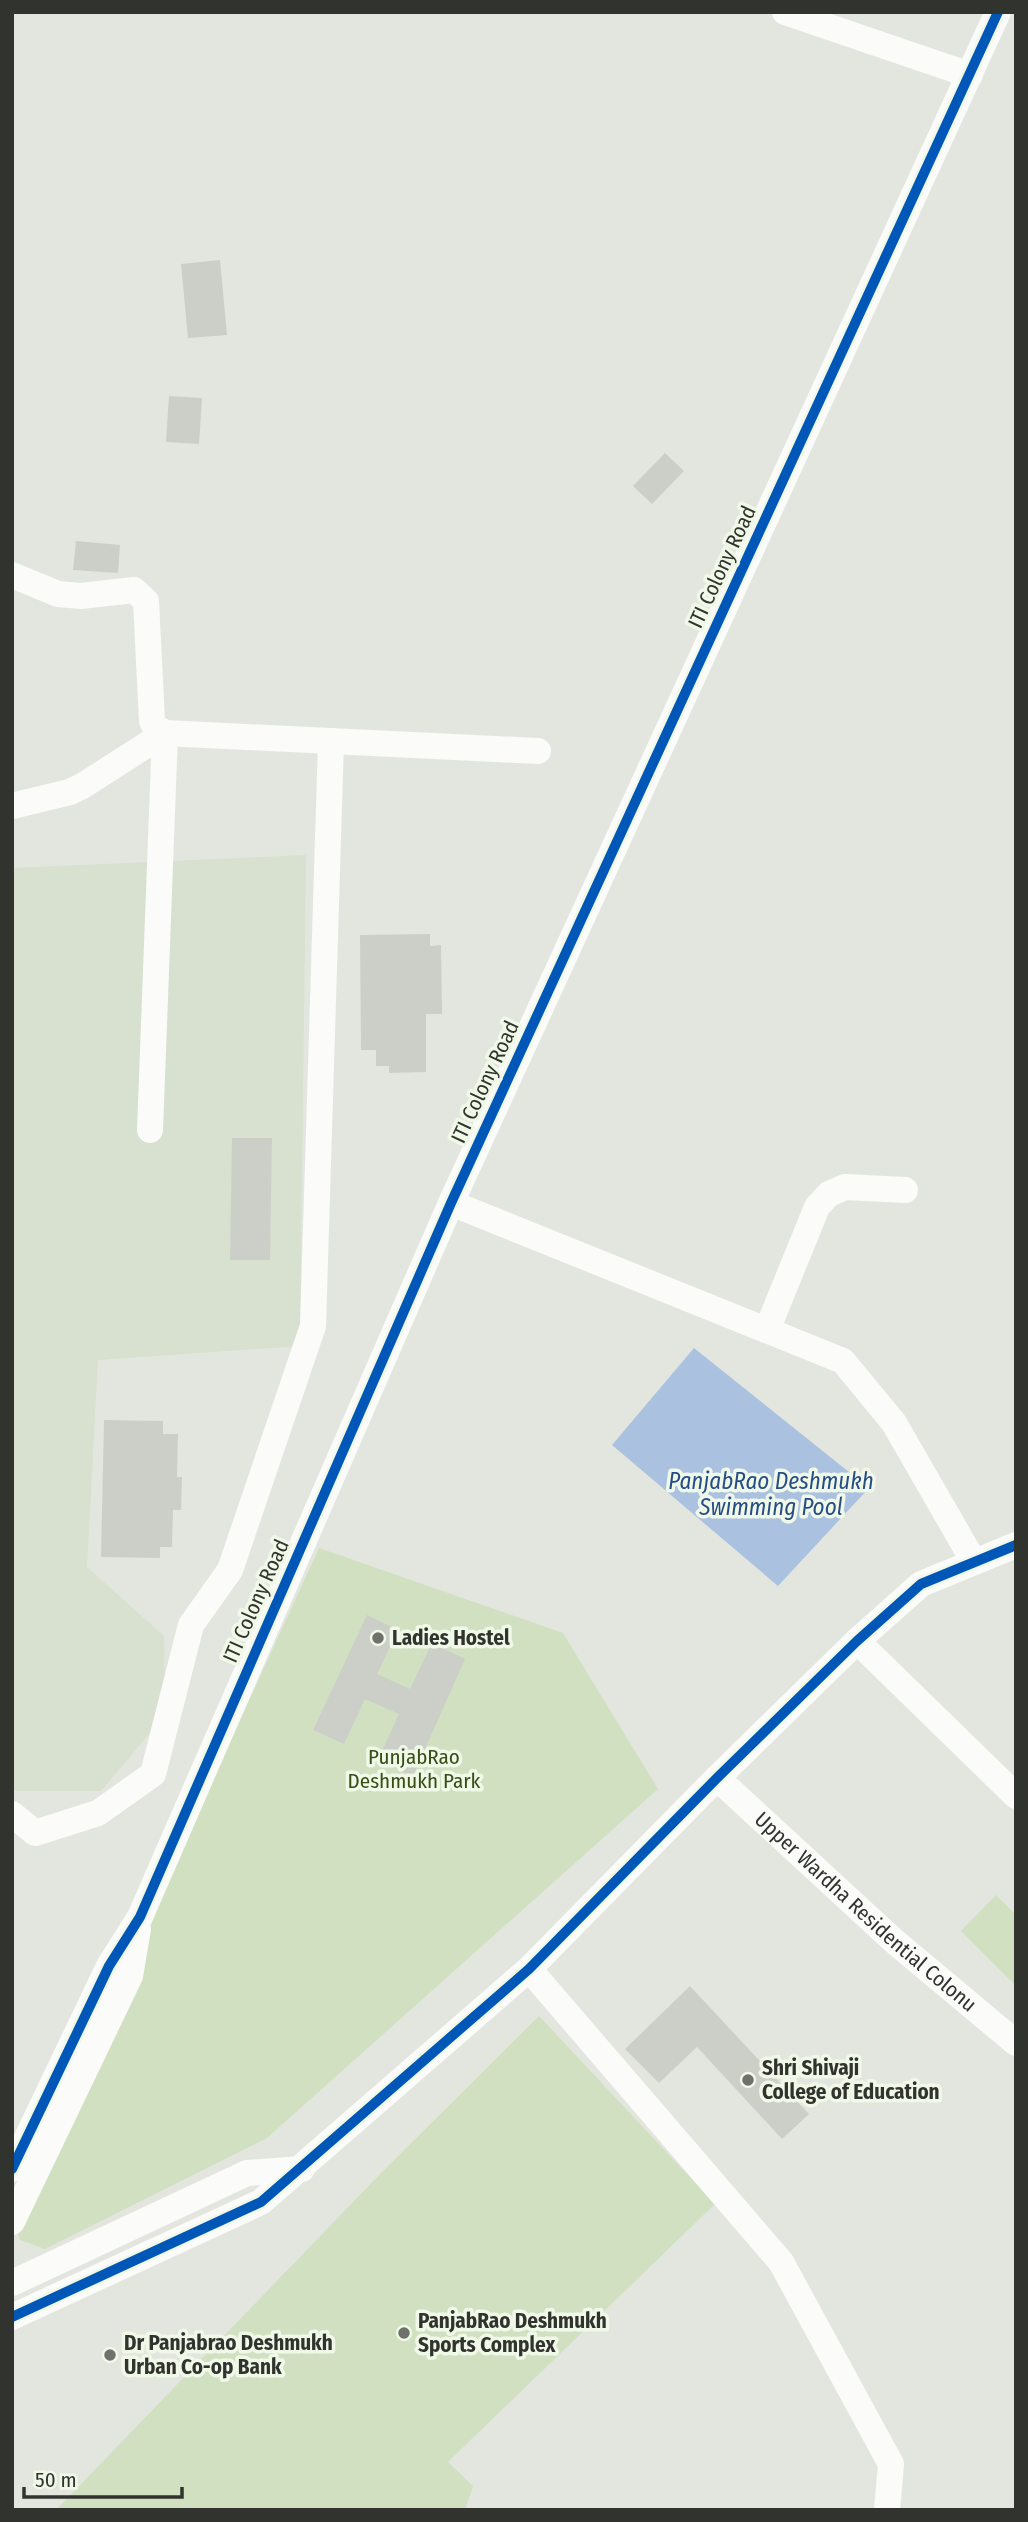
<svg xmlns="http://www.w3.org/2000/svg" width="1028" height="2522" viewBox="0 0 1028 2522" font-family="'Fira Sans Condensed',sans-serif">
<rect width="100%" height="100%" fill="#e3e6de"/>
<!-- built -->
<polygon fill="#d8e0d0" points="306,855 300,1346 98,1360 87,1567 164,1636 165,1715 101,1791 12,1791 12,868"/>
<!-- green -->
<g fill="#d1e0c1">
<polygon points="319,1548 563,1633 658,1789 267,2138 45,2249 20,2240 12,2217"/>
<polygon points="996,1895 1016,1915 1016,1986 961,1931"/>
<polygon points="539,2016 715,2204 448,2462 473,2486 465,2510 56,2510 379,2175"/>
</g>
<!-- water -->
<polygon fill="#aac1e0" points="694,1348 869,1488 778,1586 612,1445"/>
<!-- building -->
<g fill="#cccec8">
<polygon points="220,260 227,335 188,338 181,264"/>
<polygon points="169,396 202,398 199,444 166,442"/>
<polygon points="665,453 684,471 652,504 633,486"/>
<polygon points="76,541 120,545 118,573 73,570"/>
<polygon points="430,934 430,946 441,945 442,1014 426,1014 426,1072 389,1073 389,1066 376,1066 376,1050 361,1050 360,935"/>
<polygon points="232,1138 272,1138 270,1260 230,1260"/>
<polygon points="104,1420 163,1421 163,1434 178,1434 177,1477 182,1477 181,1510 173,1510 172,1547 160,1547 160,1558 101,1557"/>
<polygon points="367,1615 398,1630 377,1674 410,1689 432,1643 465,1659 413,1776 378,1760 399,1714 365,1699 344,1744 313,1730"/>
<polygon points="690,1986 809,2114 782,2139 697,2047 659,2083 625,2049"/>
</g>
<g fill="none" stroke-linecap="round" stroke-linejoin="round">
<!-- minor -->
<g stroke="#fbfbfa" stroke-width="26">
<polyline points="785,12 970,75"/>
<polyline points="12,575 58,594 81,596 134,590 146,601 152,721 155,727 165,733 538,751"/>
<polyline points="12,806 70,792 84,785 165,733 150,1130"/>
<polyline points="451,1203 843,1361 894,1423 974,1562"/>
<polyline points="767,1330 817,1207 829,1194 845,1187 905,1190"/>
<polyline points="857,1641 1016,1796"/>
<path id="s1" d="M717 1778 894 1941 1016 2043"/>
<polyline points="12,1814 35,1833 98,1813 153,1774 191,1625 230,1570 313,1326 331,741"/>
<polyline points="529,1969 781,2262 891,2464 887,2510"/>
<polyline points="12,2169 109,1966 140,1917 451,1203 998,12"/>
<polyline points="12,2222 130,1976 138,1929"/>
<polyline points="12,2283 247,2173 302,2169"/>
<polyline points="12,2317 261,2202 529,1969 717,1778 857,1641 921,1584 1016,1545"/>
</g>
<defs>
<g id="cycleway">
<polyline points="12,2169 109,1966 140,1917 451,1203 998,12"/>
<polyline points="12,2317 261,2202 529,1969 717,1778 857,1641 921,1584 1016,1545"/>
</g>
</defs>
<!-- cycleway casing -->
<use href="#cycleway" stroke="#f0f8e8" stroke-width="15"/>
<!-- cycleway -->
<use href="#cycleway" stroke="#0057b8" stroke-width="10"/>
</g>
<!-- markers -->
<g fill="#6f726c" stroke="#f0f8e8" stroke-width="2.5">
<circle cx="378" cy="1638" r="7"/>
<circle cx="748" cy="2080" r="7"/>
<circle cx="404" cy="2333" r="7"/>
<circle cx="110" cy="2355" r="7"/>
</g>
<g text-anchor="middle" stroke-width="7" stroke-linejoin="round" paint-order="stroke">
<!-- street labels -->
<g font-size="21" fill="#31342e" stroke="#f0f8e8">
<text transform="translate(722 567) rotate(-65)" y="7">ITI Colony Road</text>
<text transform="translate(485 1082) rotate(-65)" y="7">ITI Colony Road</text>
<text transform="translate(256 1601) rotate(-66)" y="7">ITI Colony Road</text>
<text dy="7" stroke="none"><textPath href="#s1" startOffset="200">Upper Wardha Residential Colonu</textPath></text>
</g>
<!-- poi labels -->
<g font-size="21" font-weight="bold" fill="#31342e" stroke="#f0f8e8" text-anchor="start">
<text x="392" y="1645">Ladies Hostel</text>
<text x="762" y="2075">Shri Shivaji<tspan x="762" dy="24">College of Education</tspan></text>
<text x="418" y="2328">PanjabRao Deshmukh<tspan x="418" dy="24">Sports Complex</tspan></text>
<text x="124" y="2350">Dr Panjabrao Deshmukh<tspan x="124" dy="24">Urban Co-op Bank</tspan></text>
</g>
<!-- park labels -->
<g font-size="21" fill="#374e15" stroke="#f0f8e8">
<text x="414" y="1764">PunjabRao<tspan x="414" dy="24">Deshmukh Park</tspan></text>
</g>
<!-- water labels -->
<g font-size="23" font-style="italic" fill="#264d88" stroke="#f0f8e8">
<text x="771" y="1489">PanjabRao Deshmukh<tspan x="771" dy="26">Swimming Pool</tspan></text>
</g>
</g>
<!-- border -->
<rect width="1028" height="2522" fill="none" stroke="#31342e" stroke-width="28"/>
<!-- scale -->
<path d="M24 2487v10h158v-10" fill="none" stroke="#31342e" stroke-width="3.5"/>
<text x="35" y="2487" font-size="21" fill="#31342e" stroke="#f0f8e8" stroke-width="5" paint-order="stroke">50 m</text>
</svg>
